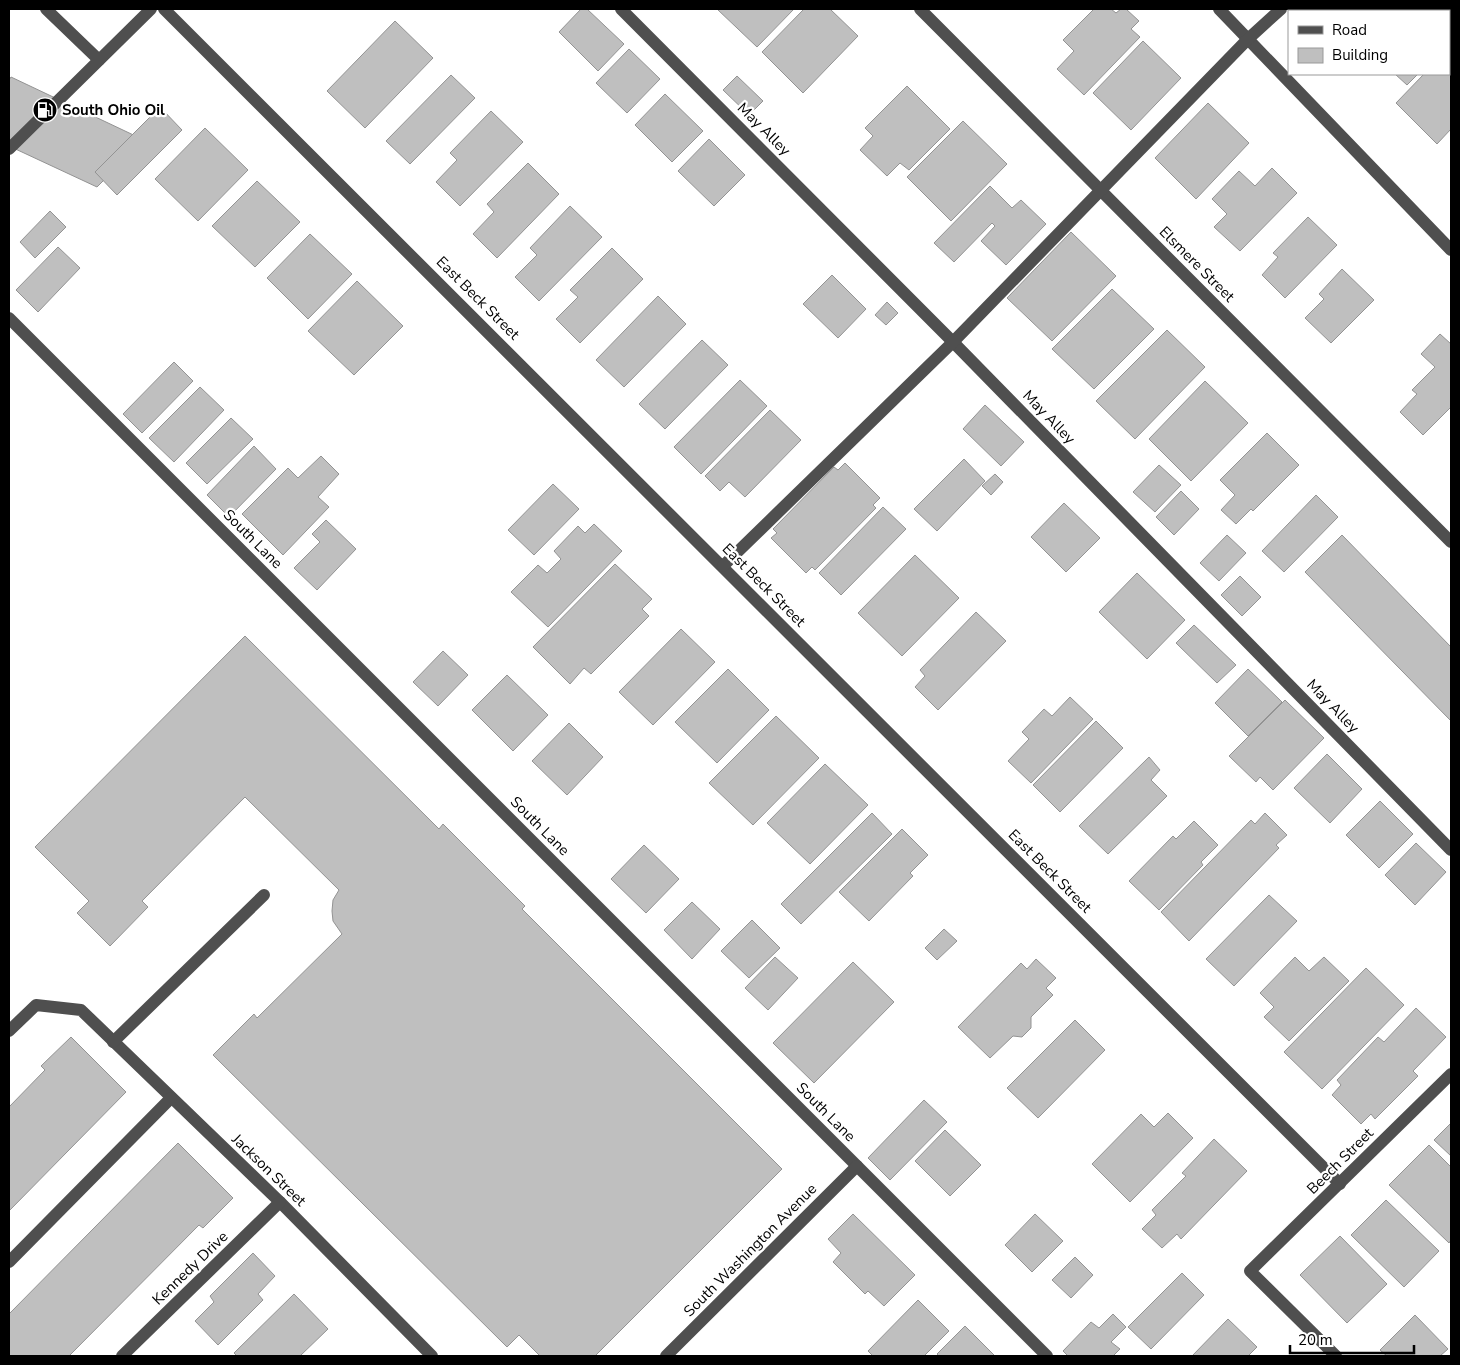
<svg xmlns="http://www.w3.org/2000/svg" width="1460" height="1365" viewBox="0 0 1460 1365" font-family="'Nunito Sans',sans-serif">
<rect width="100%" height="100%" fill="#fff"/>
<!-- building -->
<g fill="#bfbfbf" stroke="#939393">
<polygon points="581,9 587,9 624,44 598,71 559,32"/>
<polygon points="717,9 794,9 757,47"/>
<polygon points="804,9 830,9 858,36 803,93 762,52"/>
<polygon points="1094,9 1111,9 1116,13 1121,9 1126,9 1139,21 1131,29 1140,37 1084,95 1057,69 1074,51 1063,40"/>
<polygon points="1332,9 1385,9 1383,11 1335,11"/>
<polygon points="395,21 433,58 365,128 327,91"/>
<polygon points="1143,41 1181,78 1131,130 1093,93"/>
<polygon points="1451,46 1451,129 1437,144 1396,103 1424,74 1449,74 1449,48"/>
<polygon points="629,49 660,79 627,113 596,83"/>
<polygon points="1395,74 1418,74 1407,85"/>
<polygon points="451,75 475,98 410,164 386,141"/>
<polygon points="737,76 763,101 749,115 723,90"/>
<polygon points="11,77 144,140 97,187 9,146 9,80"/>
<polygon points="907,86 950,129 909,170 900,163 887,176 860,150 873,136 865,128"/>
<polygon points="665,94 703,131 672,162 635,125"/>
<polygon points="1208,103 1249,143 1196,199 1155,158"/>
<polygon points="160,107 182,130 117,195 95,172"/>
<polygon points="491,111 523,142 460,206 436,182 457,160 450,153"/>
<polygon points="963,121 1007,164 951,221 907,177"/>
<polygon points="205,128 248,170 198,221 155,179"/>
<polygon points="709,139 745,175 714,206 678,171"/>
<polygon points="528,163 559,194 497,258 473,234 494,212 487,204"/>
<polygon points="1272,168 1297,193 1240,251 1214,227 1227,214 1212,199 1239,171 1255,186"/>
<polygon points="257,181 300,222 255,267 212,226"/>
<polygon points="990,186 1012,208 1021,200 1046,224 1006,265 981,241 995,226 992,223 954,262 934,243"/>
<polygon points="570,206 602,237 539,301 515,277 537,255 530,248"/>
<polygon points="50,211 66,227 35,258 20,242"/>
<polygon points="1308,217 1337,245 1285,298 1262,275 1278,257 1273,253"/>
<polygon points="1071,232 1116,276 1052,341 1007,298"/>
<polygon points="310,234 352,274 308,319 267,278"/>
<polygon points="58,247 80,268 38,312 16,290"/>
<polygon points="612,248 643,279 580,343 556,319 578,297 570,290"/>
<polygon points="1342,269 1374,300 1331,343 1305,318 1324,299 1319,294"/>
<polygon points="832,275 866,309 838,338 803,304"/>
<polygon points="357,281 403,326 354,375 308,331"/>
<polygon points="1112,289 1154,329 1094,389 1052,349"/>
<polygon points="658,296 686,324 624,387 596,360"/>
<polygon points="887,302 898,313 886,325 875,315"/>
<polygon points="1167,330 1205,367 1135,439 1096,401"/>
<polygon points="1440,334 1451,344 1451,407 1423,435 1400,412 1417,394 1412,390 1435,367 1421,354"/>
<polygon points="702,340 728,365 665,429 639,404"/>
<polygon points="174,362 193,381 142,433 123,414"/>
<polygon points="740,380 767,406 701,474 674,447"/>
<polygon points="1205,381 1248,423 1191,481 1149,439"/>
<polygon points="200,387 224,410 174,462 149,438"/>
<polygon points="985,405 1024,442 1001,466 963,429"/>
<polygon points="770,410 801,440 745,497 729,482 720,491 705,476"/>
<polygon points="231,418 253,439 207,484 186,463"/>
<polygon points="1267,433 1299,465 1253,511 1251,509 1236,524 1221,510 1235,495 1220,480"/>
<polygon points="254,446 276,469 229,517 207,495"/>
<polygon points="321,456 339,474 318,497 329,507 283,555 242,514 288,468 298,478"/>
<polygon points="964,459 985,481 937,531 914,509"/>
<polygon points="845,463 880,498 873,505 876,508 815,570 812,567 806,573 771,538 777,533 773,529 834,467 838,470"/>
<polygon points="1159,465 1181,485 1155,512 1133,492"/>
<polygon points="995,474 1003,482 991,495 982,486"/>
<polygon points="553,484 579,509 534,555 508,530"/>
<polygon points="1181,491 1199,509 1174,535 1156,517"/>
<polygon points="1316,495 1338,517 1284,572 1262,551"/>
<polygon points="1064,503 1100,538 1066,572 1031,537"/>
<polygon points="883,507 906,529 841,595 819,573"/>
<polygon points="326,520 356,549 317,590 294,568 320,542 312,534"/>
<polygon points="594,524 622,551 548,627 511,592 538,565 547,573 561,559 554,551 578,526 585,533"/>
<polygon points="1227,535 1246,553 1219,581 1200,563"/>
<polygon points="1342,535 1451,647 1451,721 1305,572"/>
<polygon points="915,555 959,598 902,656 858,613"/>
<polygon points="615,564 652,599 642,609 649,616 591,674 584,668 570,684 533,647"/>
<polygon points="1137,573 1185,620 1147,659 1099,612"/>
<polygon points="1240,576 1261,597 1242,616 1221,595"/>
<polygon points="976,612 1006,641 938,710 915,687 925,676 920,670"/>
<polygon points="1194,625 1236,665 1217,683 1176,643"/>
<polygon points="681,629 715,662 653,725 619,692"/>
<polygon points="245,636 439,829 443,824 525,906 522,909 782,1169 595,1356 540,1356 519,1335 507,1347 213,1055 254,1014 257,1018 342,934 333,921 332,911 333,900 339,890 245,797 142,901 148,907 110,946 77,913 89,901 35,847"/>
<polygon points="443,651 468,675 438,706 413,682"/>
<polygon points="728,669 769,710 717,763 675,722"/>
<polygon points="1248,669 1282,702 1248,736 1215,703"/>
<polygon points="507,675 548,715 513,751 472,710"/>
<polygon points="1070,697 1093,719 1031,783 1008,761 1029,739 1022,732 1044,709 1052,716"/>
<polygon points="1285,700 1324,738 1273,790 1260,777 1256,782 1229,756"/>
<polygon points="776,716 819,758 753,825 709,783"/>
<polygon points="1096,721 1123,748 1060,812 1033,785"/>
<polygon points="569,723 603,757 567,795 532,761"/>
<polygon points="1327,754 1362,789 1330,823 1294,788"/>
<polygon points="1149,757 1160,770 1151,780 1167,796 1108,854 1079,826"/>
<polygon points="825,764 868,805 810,864 767,823"/>
<polygon points="1380,801 1413,834 1379,868 1346,835"/>
<polygon points="872,813 892,834 801,924 781,904"/>
<polygon points="1265,813 1287,835 1276,845 1279,848 1189,941 1161,912 1251,820 1255,824"/>
<polygon points="1194,821 1218,845 1201,862 1203,865 1159,910 1129,881 1173,836 1176,839"/>
<polygon points="902,829 928,855 910,873 913,876 869,921 839,892"/>
<polygon points="1416,843 1446,872 1415,905 1385,875"/>
<polygon points="644,845 679,879 646,913 611,879"/>
<polygon points="1269,895 1297,921 1234,986 1206,959"/>
<polygon points="692,902 720,929 692,959 664,930"/>
<polygon points="752,920 780,948 749,978 721,951"/>
<polygon points="944,929 957,941 937,960 925,948"/>
<polygon points="775,957 798,978 768,1010 745,988"/>
<polygon points="1295,957 1309,971 1324,957 1349,981 1289,1041 1264,1017 1274,1007 1260,993"/>
<polygon points="1036,959 1056,978 1046,988 1053,995 1031,1017 1031,1028 1022,1037 1013,1036 990,1058 958,1027 1021,963 1027,969"/>
<polygon points="853,962 894,1002 814,1083 773,1043"/>
<polygon points="1366,968 1404,1005 1322,1089 1284,1052"/>
<polygon points="1416,1008 1446,1037 1413,1071 1418,1076 1375,1119 1371,1114 1361,1124 1332,1095 1341,1085 1337,1080 1378,1037 1384,1042"/>
<polygon points="1075,1020 1105,1050 1038,1118 1007,1088"/>
<polygon points="71,1037 126,1092 9,1211 9,1107 45,1070 41,1066"/>
<polygon points="924,1100 947,1122 890,1180 868,1158"/>
<polygon points="1168,1113 1193,1138 1130,1202 1092,1164 1141,1114 1154,1127"/>
<polygon points="1451,1123 1451,1156 1434,1140"/>
<polygon points="945,1130 981,1165 950,1196 915,1161"/>
<polygon points="1214,1139 1247,1171 1181,1239 1177,1234 1162,1248 1142,1229 1156,1215 1152,1210 1186,1176 1182,1173"/>
<polygon points="178,1143 233,1198 203,1228 199,1225 69,1356 9,1356 9,1314"/>
<polygon points="1429,1145 1451,1167 1451,1240 1449,1243 1389,1185"/>
<polygon points="1386,1200 1439,1251 1404,1287 1351,1235"/>
<polygon points="853,1214 915,1275 884,1306 868,1291 865,1294 833,1262 841,1253 828,1239"/>
<polygon points="1035,1214 1063,1241 1032,1272 1005,1245"/>
<polygon points="1340,1236 1387,1284 1347,1323 1300,1275"/>
<polygon points="253,1253 275,1276 258,1294 263,1300 218,1345 195,1321 214,1302 210,1296"/>
<polygon points="1075,1257 1093,1275 1071,1298 1052,1280"/>
<polygon points="1182,1273 1204,1295 1151,1349 1128,1327"/>
<polygon points="294,1294 328,1329 300,1356 237,1356 234,1353"/>
<polygon points="918,1300 949,1331 924,1356 873,1356 868,1351"/>
<polygon points="1113,1314 1126,1327 1111,1342 1120,1349 1113,1356 1068,1356 1063,1351 1091,1322 1099,1328"/>
<polygon points="1415,1315 1448,1349 1440,1356 1387,1356 1380,1350"/>
<polygon points="1228,1319 1257,1347 1248,1356 1192,1356"/>
<polygon points="965,1326 995,1356 939,1356 937,1354"/>
</g>
<g fill="none" stroke-linecap="round" stroke-linejoin="round">
<!-- minor -->
<g stroke="#4f4f4f" stroke-width="12">
<polyline points="46,9 99,60"/>
<polyline points="164,9 1340,1184"/>
<polyline points="621,9 953,342 1451,850"/>
<polyline points="920,9 1451,542"/>
<polyline points="1219,9 1451,250"/>
<polyline points="9,149 151,9"/>
<polyline points="9,318 1047,1356"/>
<polyline points="723,566 953,342 1248,39 1281,9"/>
<polyline points="9,1031 36,1005 81,1010 280,1202 432,1356"/>
<polyline points="113,1042 264,895"/>
<polyline points="9,1262 171,1098"/>
<polyline points="122,1356 280,1202"/>
<polyline points="666,1356 857,1166"/>
<polyline points="1336,1356 1250,1271 1451,1074"/>
</g>
</g>
<!-- icons -->
<defs>
<symbol id="fuel-disc" viewBox="-11 -11 22 22"><circle r="9.5" fill="#000" stroke="#fff"/><path d="M-5.5-6h7V0h2V4h1.3V-2.5L3-4.5l.8-.8L6-3V5H2.5V1h-1V6h-7ZM-4.2-4.7v3.2H.2V-4.7Z" fill="#fff"/></symbol>
</defs>
<g fill-rule="evenodd">
<use href="#fuel-disc" x="31" y="96" width="28" height="28"/>
</g>
<g text-anchor="middle" stroke-width="4.5" stroke-linejoin="round" paint-order="stroke">
<!-- poi labels -->
<g font-size="15" font-weight="bold" fill="#000" stroke="#fff" text-anchor="start">
<text x="62" y="115">South Ohio Oil</text>
</g>
<!-- street labels -->
<g font-size="15" fill="#000" stroke="#fff">
<text transform="translate(764 129) rotate(45)" y="5">May Alley</text>
<text transform="translate(1197 264) rotate(45)" y="5">Elsmere Street</text>
<text transform="translate(478 298) rotate(45)" y="5">East Beck Street</text>
<text transform="translate(1049 417) rotate(46)" y="5">May Alley</text>
<text transform="translate(253 539) rotate(45)" y="5">South Lane</text>
<text transform="translate(764 585) rotate(45)" y="5">East Beck Street</text>
<text transform="translate(1333 706) rotate(46)" y="5">May Alley</text>
<text transform="translate(540 826) rotate(45)" y="5">South Lane</text>
<text transform="translate(1050 871) rotate(45)" y="5">East Beck Street</text>
<text transform="translate(826 1112) rotate(45)" y="5">South Lane</text>
<text transform="translate(1340 1161) rotate(-45)" y="5">Beech Street</text>
<text transform="translate(269 1170) rotate(44)" y="5">Jackson Street</text>
<text transform="translate(750 1250) rotate(-45)" y="5">South Washington Avenue</text>
<text transform="translate(190 1268) rotate(-44)" y="5">Kennedy Drive</text>
</g>
</g>
<!-- border -->
<rect width="1460" height="1365" fill="none" stroke="#000000" stroke-width="20"/>
<!-- legend -->
<rect x="1288" y="10" width="162" height="65" fill="#ffffff" stroke="#999999"/>
<rect x="1298" y="26" width="25" height="8" fill="#4f4f4f" stroke="#999999"/>
<text x="1332" y="35" font-size="15" fill="#000000">Road</text>
<rect x="1298" y="48" width="25" height="15" fill="#bfbfbf" stroke="#999999"/>
<text x="1332" y="60" font-size="15" fill="#000000">Building</text>
<!-- scale -->
<path d="M1290 1345v8h124v-8" fill="none" stroke="#000000" stroke-width="2.5"/>
<text x="1298" y="1345" font-size="15" fill="#000000" stroke="#ffffff" stroke-width="4" paint-order="stroke">20 m</text>
</svg>
